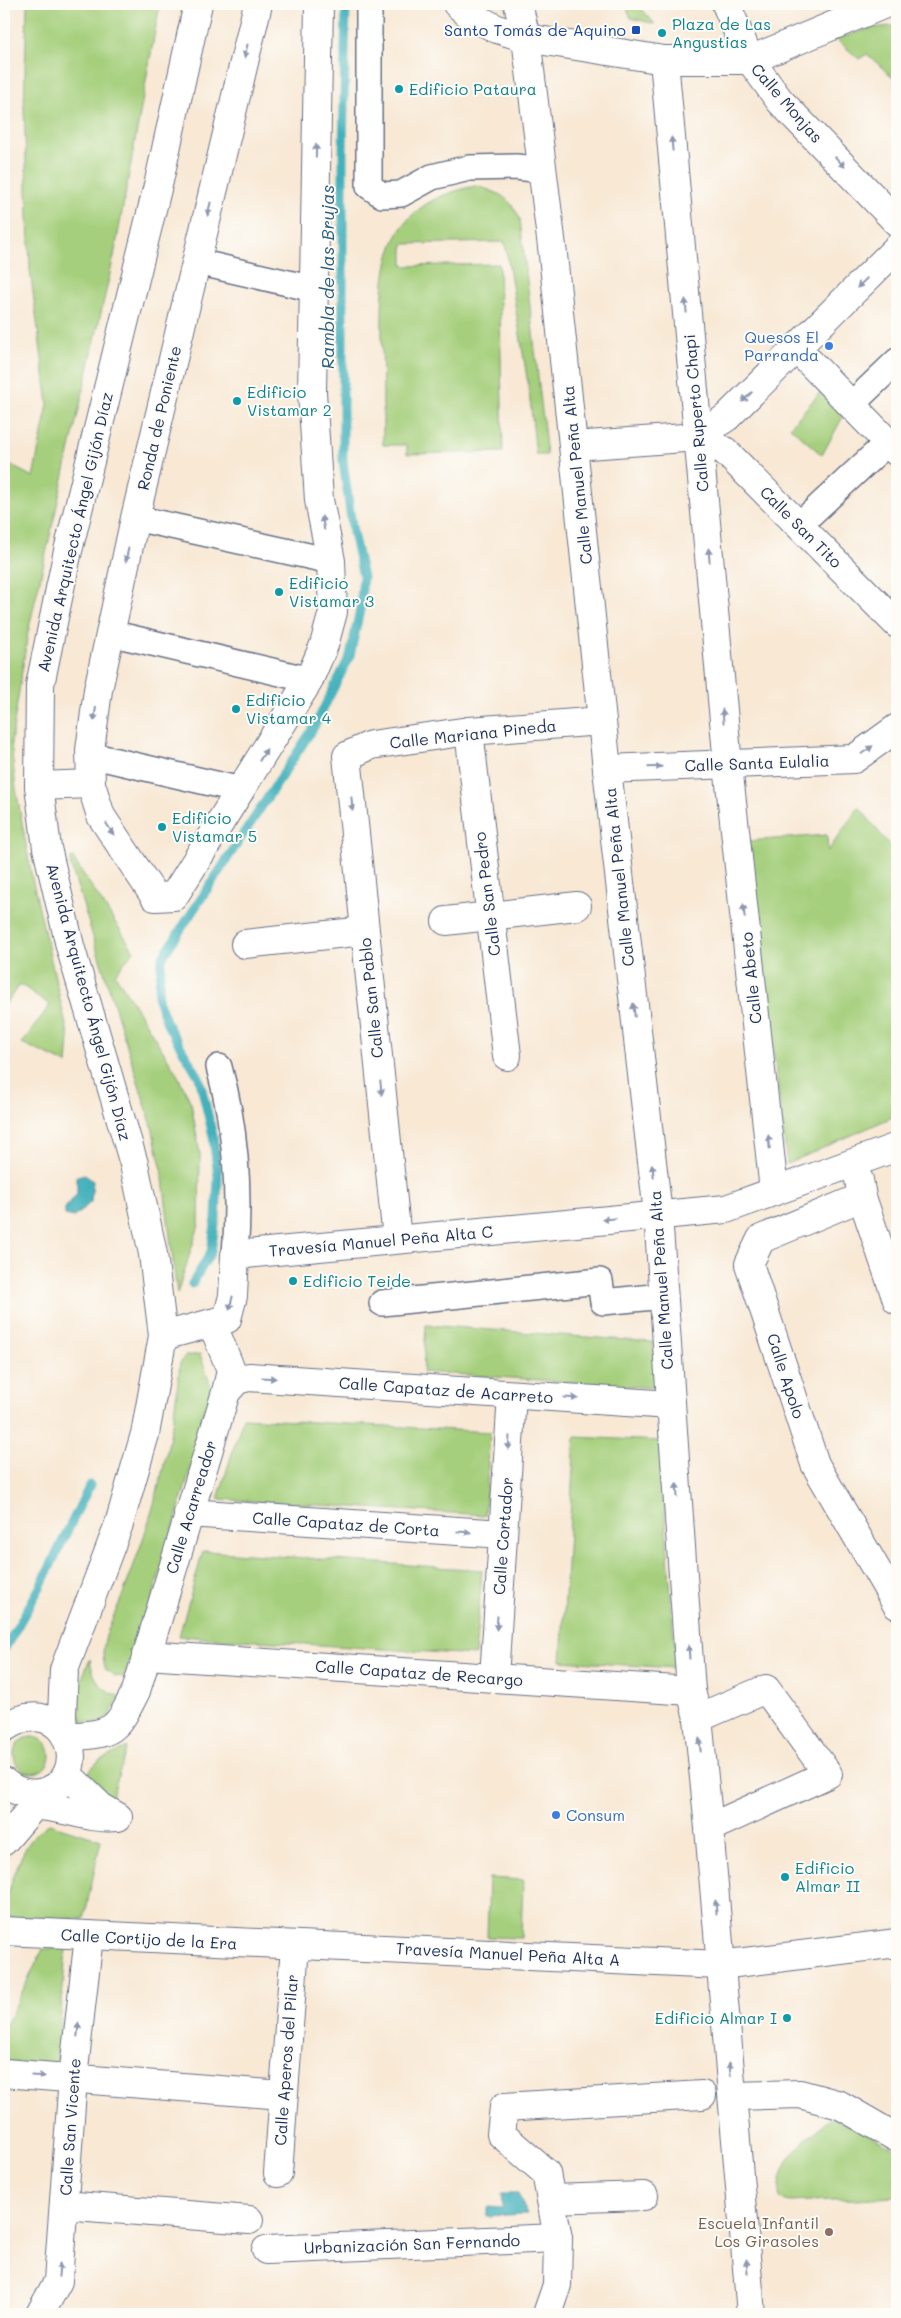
<svg xmlns="http://www.w3.org/2000/svg" width="901" height="2318" viewBox="0 0 901 2318" font-family="Mali,sans-serif">
<rect width="100%" height="100%" fill="#fdfcf7"/>
<filter id="ink" filterUnits="userSpaceOnUse"><feTurbulence type="fractalNoise" baseFrequency=".02" numOctaves="2"/><feDisplacementMap in="SourceGraphic" scale="10" xChannelSelector="R" yChannelSelector="G"/><feConvolveMatrix kernelMatrix="1 2 1 2 8 2 1 2 1" color-interpolation-filters="sRGB"/></filter>
<filter id="wash" filterUnits="userSpaceOnUse"><feTurbulence type="fractalNoise" baseFrequency=".0096" numOctaves="4" result="noise"/><feDisplacementMap in="SourceGraphic" scale="20" xChannelSelector="R" yChannelSelector="G"/><feGaussianBlur stdDeviation="1.12" result="paint"/><feColorMatrix in="noise" values="0 0 0 0 0 0 0 0 0 0 0 0 0 0 0 0 0 1.4 0 .05"/><feComposite in="paint" operator="in"/></filter>
<g filter="url(#wash)">
<rect width="100%" height="100%" fill="#f8e8d4"/>
<!-- green -->
<g fill="#a5cf7b" stroke="#607f6c">
<polygon points="27,4 160,4 114,256 28,632 11,743 16,789 32,878 69,1038 67,1064 22,1043 50,1005 20,984 4,1006 4,462 33,477 48,404 30,270 24,109"/>
<polygon points="625,4 637,4 655,24 631,18"/>
<polygon points="892,26 897,27 897,81 867,54 859,59 836,39 871,28"/>
<path d="M476 186C500 193 509 196 520 219L547 455H536L529 390 505 242 403 244V266L499 264 503 452 407 454V445H383C383 411 383 376 382 342 381 263 385 203 476 186Z"/>
<polygon points="822,390 845,413 822,455 790,427"/>
<polygon points="859,807 894,851 897,849 897,1115 787,1164 748,841 827,835 828,851"/>
<polygon points="72,857 134,951 115,974 176,1072 191,1103 200,1154 199,1225 177,1294 162,1170 151,1123 70,863"/>
<polygon points="426,1325 653,1342 656,1388 423,1372"/>
<path d="M200 1354 213 1392 146 1621 124 1677 115 1676 106 1670C96 1645 114 1618 123 1594 154 1515 172 1448 180 1363L185 1356Z"/>
<polygon points="243,1418 490,1432 485,1515 218,1499"/>
<polygon points="575,1437 660,1441 676,1668 561,1661"/>
<polygon points="203,1551 482,1570 475,1655 179,1636"/>
<path d="M90 1659C93 1678 100 1690 119 1696 109 1719 108 1724 82 1722L76 1715 71 1704Z"/>
<circle cx="32" cy="1755" r="18"/>
<path d="M127 1747 111 1800 87 1778C91 1760 111 1756 127 1747Z"/>
<path d="M49 1824 101 1840 84 1919 4 1918V1908C14 1878 20 1841 49 1824Z"/>
<polygon points="489,1878 523,1880 521,1938 487,1937"/>
<polygon points="66,1948 57,2066 4,2061 4,2029 43,1949"/>
<path d="M836 2115 897 2150V2197L790 2202 779 2199C779 2156 805 2140 836 2115Z"/>
</g>
<!-- water -->
<g fill="#42b1bc" stroke="#2e708d">
<polygon points="85,1174 93,1181 91,1202 74,1217 65,1215 65,1208 77,1194 77,1176"/>
<polygon points="502,2193 518,2193 527,2214 487,2216 487,2207 503,2208"/>
</g>
<g fill="none" stroke-linecap="round" stroke-linejoin="round">
<!-- stream -->
<g stroke="#42b1bc" stroke-width="9">
<polyline points="192,1284 211,1252 216,1218 218,1177 213,1136 199,1077 168,1026 158,999 162,958 314,727 350,656 360,610 363,577 353,533 343,461 343,153 346,4"/>
<polyline points="4,1650 40,1587 90,1485"/>
</g>
</g>
</g>
<g filter="url(#ink)">
<g fill="none" stroke-linecap="round" stroke-linejoin="round">
<defs>
<g id="pedestrian">
<polyline points="369,4 369,186 382,195 401,194 432,177 469,168 516,167 543,170"/>
<polyline points="197,262 314,289"/>
<polyline points="851,405 897,361"/>
<polyline points="135,518 331,561"/>
<polyline points="799,525 888,442"/>
<polyline points="110,633 310,680"/>
<polyline points="90,755 241,790"/>
<path d="M219 1067C236 1128 240 1192 235 1255"/>
<polyline points="382,1303 600,1281 603,1302 663,1296"/>
</g>
<g id="minor">
<polyline points="258,4 135,518 98,690 90,750 91,784 101,816 155,897 174,896 308,682 324,645 333,612 331,561 319,500 312,392 319,4"/>
<polyline points="518,4 526,38 553,255 607,769 658,1214 691,1691 698,1718 709,1828 751,2314"/>
<polyline points="726,4 750,60 885,4"/>
<polyline points="664,60 728,765 774,1191"/>
<polyline points="796,348 897,452"/>
<polyline points="698,437 725,451 897,624"/>
<polyline points="574,446 698,437 727,417 897,248"/>
<polyline points="469,731 507,1056"/>
<polyline points="607,769 854,759 897,728"/>
<polyline points="39,786 91,784"/>
<polyline points="446,921 577,906"/>
<polyline points="245,944 364,931"/>
<polyline points="859,1180 862,1197 897,1300"/>
<polyline points="862,1197 761,1239 749,1264 815,1464 897,1605"/>
<polyline points="397,1239 347,756 371,745 469,731 602,721"/>
<polyline points="163,1336 227,1319 233,1296 235,1255 726,1209 897,1147"/>
<polyline points="226,1392 237,1380 249,1377 671,1405"/>
<polyline points="188,1513 503,1534"/>
<polyline points="146,1655 691,1691"/>
<polyline points="494,1678 512,1395"/>
<polyline points="698,1718 766,1689 828,1774 709,1828"/>
<path d="M67 1737C114 1733 115 1733 136 1691L226 1392 231 1370 212 1323"/>
<polyline points="67,1774 101,1807 118,1817"/>
<path d="M35 1806C63 1806 88 1820 116 1817"/>
<polyline points="4,1931 720,1965 897,1943"/>
<polyline points="4,2073 283,2095"/>
<polyline points="733,2096 800,2094 840,2105 897,2138"/>
<polyline points="278,2173 295,1946"/>
<polyline points="551,2199 644,2196"/>
<polyline points="64,2205 249,2220"/>
<polyline points="266,2250 558,2238"/>
<polyline points="40,2314 58,2281 73,2078 89,1936"/>
<polyline points="547,2314 557,2285 558,2238 546,2173 501,2134 504,2107 702,2095"/>
</g>
<polyline id="tertiary" points="457,4 470,15 497,29 526,38 664,60 750,60 780,101 897,222"/>
<g id="secondary">
<path d="M4 1728C68 1685 98 1784 39 1793 25 1795 14 1791 4 1782"/>
<polyline points="63,1731 62,1715 64,1670 119,1524 145,1434 163,1336 153,1254 134,1164 70,946 47,848 39,786 40,685 67,555 159,181 198,4"/>
<polyline points="4,1841 46,1792"/>
</g>
</defs>
<!-- pedestrian casing -->
<use href="#pedestrian" stroke="#687087" stroke-width="28"/>
<!-- minor casing -->
<use href="#minor" stroke="#687087" stroke-width="30"/>
<!-- tertiary casing -->
<use href="#tertiary" stroke="#687087" stroke-width="30"/>
<!-- secondary casing -->
<use href="#secondary" stroke="#687087" stroke-width="30"/>
<!-- pedestrian -->
<use href="#pedestrian" stroke="#fff" stroke-width="25"/>
<!-- minor -->
<use href="#minor" stroke="#fff" stroke-width="28"/>
<!-- tertiary -->
<use href="#tertiary" stroke="#fff" stroke-width="28"/>
<!-- secondary -->
<use href="#secondary" stroke="#fff" stroke-width="28"/>
</g>
<!-- one-way arrows -->
<defs><path id="oneway-solid" d="M-6-.8H1V-3.2L6.5 0L1 3.2V.8H-6Z" transform="scale(1.25)"/></defs>
<g fill="#8d97ae">
<use href="#oneway-solid" transform="translate(246 51) rotate(103)"/>
<use href="#oneway-solid" transform="translate(672 144) rotate(-95)"/>
<use href="#oneway-solid" transform="translate(316 151) rotate(-89)"/>
<use href="#oneway-solid" transform="translate(840 162) rotate(46)"/>
<use href="#oneway-solid" transform="translate(209 209) rotate(103)"/>
<use href="#oneway-solid" transform="translate(862 283) rotate(136)"/>
<use href="#oneway-solid" transform="translate(686 306) rotate(-95)"/>
<use href="#oneway-solid" transform="translate(747 397) rotate(135)"/>
<use href="#oneway-solid" transform="translate(323 523) rotate(-101)"/>
<use href="#oneway-solid" transform="translate(127 555) rotate(102)"/>
<use href="#oneway-solid" transform="translate(709 555) rotate(-95)"/>
<use href="#oneway-solid" transform="translate(95 714) rotate(98)"/>
<use href="#oneway-solid" transform="translate(723 716) rotate(-95)"/>
<use href="#oneway-solid" transform="translate(867 750) rotate(-35)"/>
<use href="#oneway-solid" transform="translate(263 755) rotate(-58)"/>
<use href="#oneway-solid" transform="translate(655 767) rotate(-2)"/>
<use href="#oneway-solid" transform="translate(352 804) rotate(85)"/>
<use href="#oneway-solid" transform="translate(110 829) rotate(56)"/>
<use href="#oneway-solid" transform="translate(744 911) rotate(-96)"/>
<use href="#oneway-solid" transform="translate(634 1010) rotate(-97)"/>
<use href="#oneway-solid" transform="translate(381 1088) rotate(84)"/>
<use href="#oneway-solid" transform="translate(769 1142) rotate(-96)"/>
<use href="#oneway-solid" transform="translate(653 1171) rotate(-97)"/>
<use href="#oneway-solid" transform="translate(609 1219) rotate(174)"/>
<use href="#oneway-solid" transform="translate(231 1303) rotate(103)"/>
<use href="#oneway-solid" transform="translate(269 1378) rotate(3)"/>
<use href="#oneway-solid" transform="translate(571 1398) rotate(4)"/>
<use href="#oneway-solid" transform="translate(509 1443) rotate(94)"/>
<use href="#oneway-solid" transform="translate(677 1490) rotate(-94)"/>
<use href="#oneway-solid" transform="translate(464 1532) rotate(4)"/>
<use href="#oneway-solid" transform="translate(497 1623) rotate(94)"/>
<use href="#oneway-solid" transform="translate(689 1652) rotate(-94)"/>
<use href="#oneway-solid" transform="translate(700 1745) rotate(-96)"/>
<use href="#oneway-solid" transform="translate(716 1907) rotate(-95)"/>
<use href="#oneway-solid" transform="translate(78 2030) rotate(-84)"/>
<use href="#oneway-solid" transform="translate(730 2069) rotate(-96)"/>
<use href="#oneway-solid" transform="translate(38 2076) rotate(4)"/>
<use href="#oneway-solid" transform="translate(747 2266) rotate(-95)"/>
<use href="#oneway-solid" transform="translate(59 2270) rotate(-85)"/>
</g>
</g>
<!-- markers -->
<rect fill="#1a4fb4" stroke="#fdfcf7" stroke-width="2" x="631" y="25" width="10" height="10" rx="2.5"/>
<g fill="#0f9aa8" stroke="#fdfcf7" stroke-width="2">
<circle cx="662" cy="33" r="5"/>
<circle cx="399" cy="89" r="5"/>
<circle cx="237" cy="401" r="5"/>
<circle cx="279" cy="592" r="5"/>
<circle cx="236" cy="709" r="5"/>
<circle cx="162" cy="827" r="5"/>
<circle cx="293" cy="1281" r="5"/>
<circle cx="785" cy="1877" r="5"/>
<circle cx="787" cy="2018" r="5"/>
</g>
<g fill="#3f7fe0" stroke="#fdfcf7" stroke-width="2">
<circle cx="829" cy="346" r="5"/>
<circle cx="556" cy="1815" r="5"/>
</g>
<circle fill="#8d6e63" stroke="#fdfcf7" stroke-width="2" cx="829" cy="2232" r="5"/>
<g text-anchor="middle" stroke-width="4" stroke-linejoin="round" paint-order="stroke">
<!-- culture labels -->
<g font-size="16" fill="#0d838f" stroke="#fdfcf7" text-anchor="start">
<text x="672" y="30">Plaza de Las<tspan x="672" dy="18">Angustias</tspan></text>
<text x="409" y="95">Edificio Pataura</text>
<text x="247" y="398">Edificio<tspan x="247" dy="18">Vistamar 2</tspan></text>
<text x="289" y="589">Edificio<tspan x="289" dy="18">Vistamar 3</tspan></text>
<text x="246" y="706">Edificio<tspan x="246" dy="18">Vistamar 4</tspan></text>
<text x="172" y="824">Edificio<tspan x="172" dy="18">Vistamar 5</tspan></text>
<text x="303" y="1287">Edificio Teide</text>
<text x="795" y="1874">Edificio<tspan x="795" dy="18">Almar II</tspan></text>
<text x="777" y="2024" text-anchor="end">Edificio Almar I</text>
</g>
<!-- transit labels -->
<g font-size="16" fill="#164399" stroke="#fdfcf7" text-anchor="end">
<text x="626" y="36">Santo Tomás de Aquino</text>
</g>
<!-- street labels -->
<g font-size="16" fill="#1b2f5e" stroke="#fdfcf7">
<text transform="translate(787 103) rotate(49)" y="6">Calle Monjas</text>
<text transform="translate(696 413) rotate(-95)" y="6">Calle Ruperto Chapi</text>
<text transform="translate(159 418) rotate(-77)" y="6">Ronda de Poniente</text>
<text transform="translate(577 475) rotate(-96)" y="6">Calle Manuel Peña Alta</text>
<text transform="translate(801 527) rotate(45)" y="6">Calle San Tito</text>
<text transform="translate(75 532) rotate(-77)" y="6">Avenida Arquitecto Ángel Gijón Díaz</text>
<text transform="translate(473 734) rotate(-6)" y="6">Calle Mariana Pineda</text>
<text transform="translate(757 763) rotate(-2)" y="6">Calle Santa Eulalia</text>
<text transform="translate(619 877) rotate(-96)" y="6">Calle Manuel Peña Alta</text>
<text transform="translate(487 894) rotate(-97)" y="6">Calle San Pedro</text>
<text transform="translate(751 978) rotate(-96)" y="6">Calle Abeto</text>
<text transform="translate(371 998) rotate(-96)" y="6">Calle San Pablo</text>
<text transform="translate(89 1002) rotate(75)" y="6">Avenida Arquitecto Ángel Gijón Díaz</text>
<text transform="translate(381 1241) rotate(-5)" y="6">Travesía Manuel Peña Alta C</text>
<text transform="translate(661 1280) rotate(-94)" y="6">Calle Manuel Peña Alta</text>
<text transform="translate(786 1376) rotate(72)" y="6">Calle Apolo</text>
<text transform="translate(446 1390) rotate(4)" y="6">Calle Capataz de Acarreto</text>
<text transform="translate(191 1507) rotate(-73)" y="6">Calle Acarreador</text>
<text transform="translate(346 1524) rotate(4)" y="6">Calle Capataz de Corta</text>
<text transform="translate(503 1536) rotate(-86)" y="6">Calle Cortador</text>
<text transform="translate(419 1673) rotate(4)" y="6">Calle Capataz de Recargo</text>
<text transform="translate(149 1939) rotate(3)" y="6">Calle Cortijo de la Era</text>
<text transform="translate(508 1954) rotate(3)" y="6">Travesía Manuel Peña Alta A</text>
<text transform="translate(286 2060) rotate(-86)" y="6">Calle Aperos del Pilar</text>
<text transform="translate(70 2127) rotate(-86)" y="6">Calle San Vicente</text>
<text transform="translate(412 2244) rotate(-2)" y="6">Urbanización San Fernando</text>
</g>
<!-- shop labels -->
<g font-size="16" fill="#366cbe" stroke="#fdfcf7" text-anchor="end">
<text x="819" y="343">Quesos El<tspan x="819" dy="18">Parranda</tspan></text>
<text x="566" y="1821" text-anchor="start">Consum</text>
</g>
<!-- education labels -->
<g font-size="16" fill="#785e54" stroke="#fdfcf7" text-anchor="end">
<text x="819" y="2229">Escuela Infantil<tspan x="819" dy="18">Los Girasoles</tspan></text>
</g>
<!-- water labels -->
<g font-size="18" font-style="italic" fill="#295c7f" stroke="#fdfcf7">
<text transform="translate(328 277) rotate(-90)" y="6">Rambla de las Brujas</text>
</g>
</g>
<!-- margin -->
<rect width="901" height="2318" fill="none" stroke="#fdfcf7" stroke-width="20"/>
</svg>
